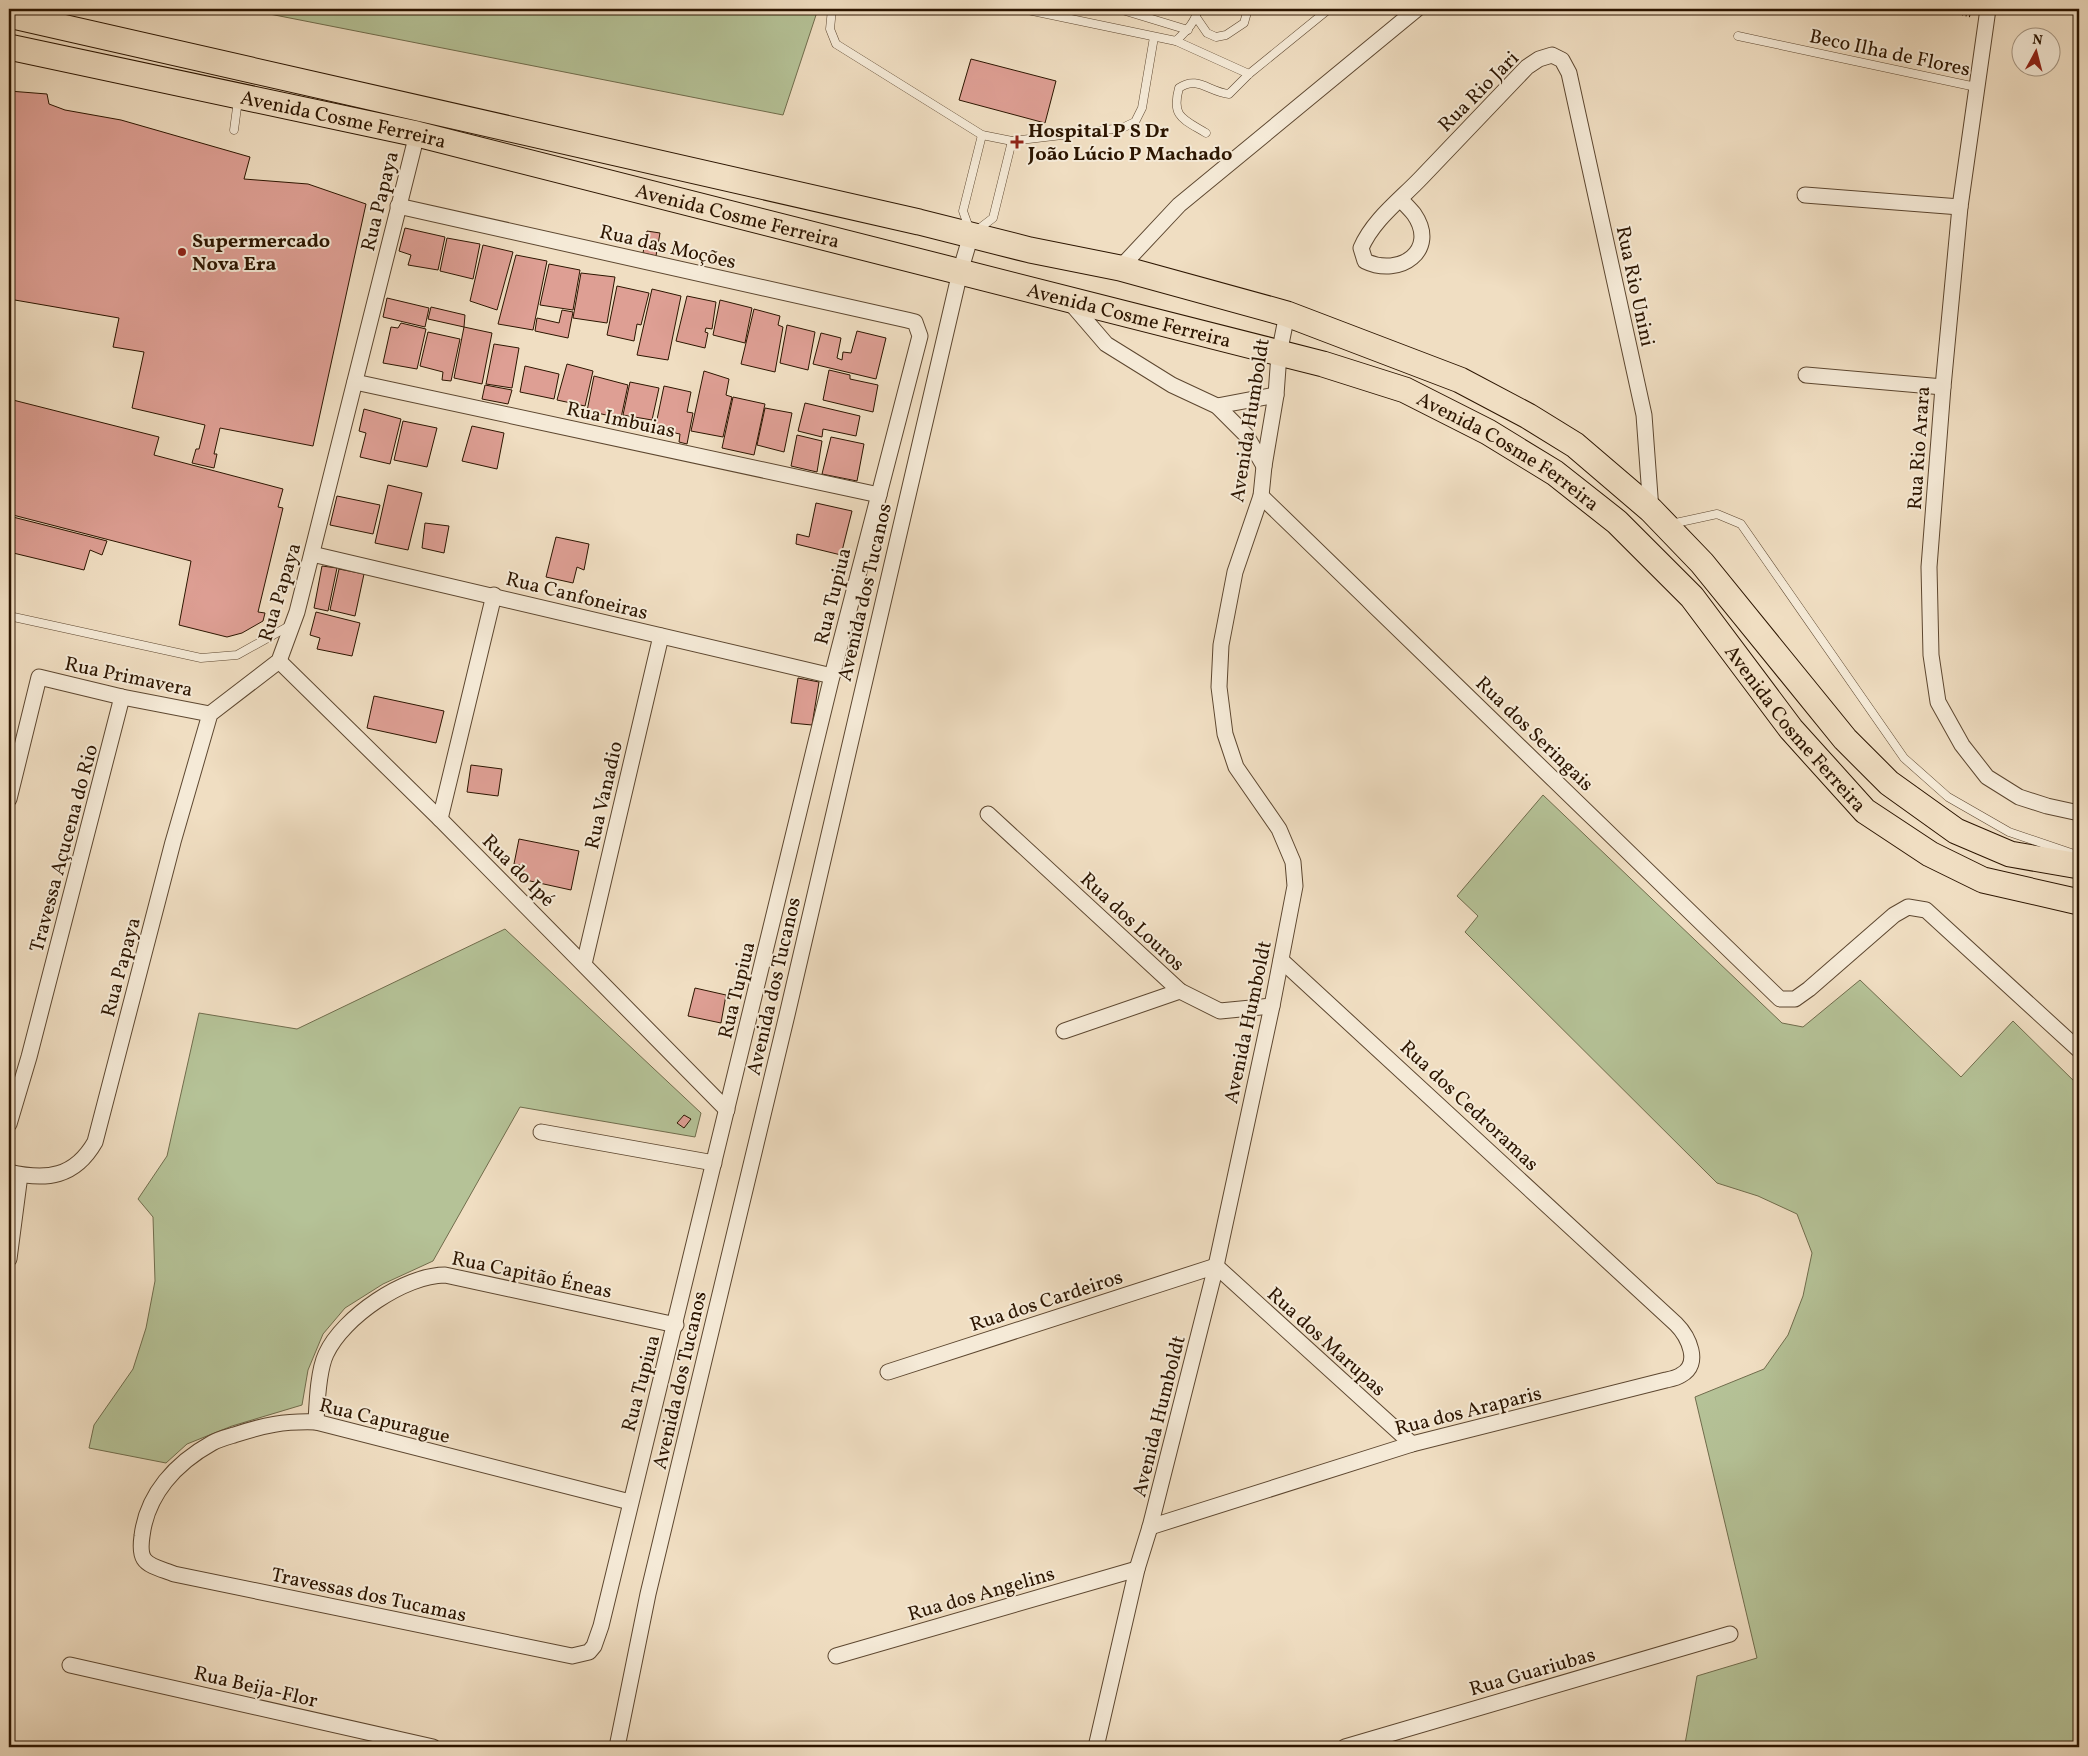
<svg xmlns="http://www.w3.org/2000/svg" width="2088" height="1756" viewBox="0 0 2088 1756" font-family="Vollkorn,serif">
<rect width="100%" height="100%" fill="#f0dec2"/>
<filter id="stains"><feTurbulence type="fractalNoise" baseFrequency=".004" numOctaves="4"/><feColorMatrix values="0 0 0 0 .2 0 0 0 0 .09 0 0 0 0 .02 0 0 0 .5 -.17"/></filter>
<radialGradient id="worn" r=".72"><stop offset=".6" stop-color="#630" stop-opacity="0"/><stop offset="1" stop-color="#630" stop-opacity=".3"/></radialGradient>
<!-- green -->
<g fill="#b5c297" stroke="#706c4c">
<polygon points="244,9 818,9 783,115"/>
<polygon points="1543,795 1782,1023 1803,1027 1860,980 1961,1077 2013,1021 2079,1086 2079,1747 1674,1747 1685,1744 1697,1676 1757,1658 1695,1397 1764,1369 1788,1335 1803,1296 1812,1253 1797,1214 1758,1196 1717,1183 1465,932 1478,916 1457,896"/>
<polygon points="505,929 701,1113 695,1137 520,1107 433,1261 383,1284 345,1308 323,1334 308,1370 302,1405 232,1426 187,1444 166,1463 89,1448 94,1425 133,1369 146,1328 155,1281 153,1217 138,1199 167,1156 199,1013 297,1029"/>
</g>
<!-- building -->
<g fill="#de9f94" stroke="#2c1500">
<polygon points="971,59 1056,81 1045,123 959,100"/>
<polygon points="9,91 47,94 49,104 65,110 121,120 250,157 244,179 308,184 366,204 313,446 220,428 214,454 217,454 214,468 192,463 196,449 199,449 205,425 132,408 144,352 113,347 119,318 9,299"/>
<polygon points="405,228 445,237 438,270 408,265 411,255 399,251"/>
<polygon points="647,231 660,233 656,256 643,253"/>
<polygon points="447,238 480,244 473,279 440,271"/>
<polygon points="483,245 513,252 497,310 470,301"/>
<polygon points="516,255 547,261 533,330 498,324"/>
<polygon points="549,264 580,270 573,310 540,305"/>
<polygon points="581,273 615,277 607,323 573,318"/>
<polygon points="617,286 649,293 641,325 637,324 634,341 607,335"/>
<polygon points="652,289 681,296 668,360 637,355"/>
<polygon points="687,296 716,302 712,329 706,328 705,332 708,333 705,348 676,341"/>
<polygon points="387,298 429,308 425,327 383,317"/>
<polygon points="720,300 752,308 745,343 713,335"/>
<polygon points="431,307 465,315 464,327 428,319"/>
<polygon points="754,309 780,316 778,325 783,327 775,372 741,364"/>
<polygon points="562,310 573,312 568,338 535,331 537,318 559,323"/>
<polygon points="401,323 426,329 417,369 383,363 391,327 398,328"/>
<polygon points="787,325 815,332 808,370 780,363"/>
<polygon points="464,327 492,333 482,384 454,378"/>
<polygon points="857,331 886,338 876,379 813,364 821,333 841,338 837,358 842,360 843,352 851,353"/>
<polygon points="428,332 460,339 451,381 442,380 443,372 420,366"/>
<polygon points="494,344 519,348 512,388 486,384"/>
<polygon points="567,364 593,371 585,406 557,400"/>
<polygon points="525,366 559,374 554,399 520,392"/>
<polygon points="829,370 850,375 850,379 878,385 873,412 823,400"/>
<polygon points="704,371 729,379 726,395 732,397 723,437 691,431"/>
<polygon points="594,376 628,385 621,418 587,411"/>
<polygon points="630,382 659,388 652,420 623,415"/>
<polygon points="485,385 512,390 508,404 482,399"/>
<polygon points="664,386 691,392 687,412 693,413 687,444 679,442 680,434 655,429"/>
<polygon points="733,397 765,404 754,455 722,448"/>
<polygon points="9,399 159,437 154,455 283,489 278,507 283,508 258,612 265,613 263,621 242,633 227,637 179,625 191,561 9,514"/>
<polygon points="805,403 860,416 856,436 823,429 822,437 798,431"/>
<polygon points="765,408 792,413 784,452 757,445"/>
<polygon points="364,409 401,419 390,464 360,457 366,433 359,431"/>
<polygon points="403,421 437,428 427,467 394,460"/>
<polygon points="472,426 504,433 497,469 462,461"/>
<polygon points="797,435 822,441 817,472 791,466"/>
<polygon points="831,437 864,444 857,481 822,474"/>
<polygon points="388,485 422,493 408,550 375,543"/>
<polygon points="337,496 380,505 373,534 330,525"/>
<polygon points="816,503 852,511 841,555 796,544 797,534 809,537"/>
<polygon points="9,516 107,541 102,555 90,550 84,570 9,552"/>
<polygon points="425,523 449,526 444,553 422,548"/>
<polygon points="556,537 589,544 584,570 577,567 573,583 546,577"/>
<polygon points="322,566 337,568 328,611 314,608"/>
<polygon points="339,569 364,574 355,616 330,610"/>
<polygon points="316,612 360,623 352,656 317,649 320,638 310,635"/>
<polygon points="798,678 819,682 812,725 791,723"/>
<polygon points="374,696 444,711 436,743 367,728"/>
<polygon points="471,765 502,769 498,796 467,792"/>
<polygon points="519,839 579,851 571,890 521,879 525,866 514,864"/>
<polygon points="695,988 726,995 721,1023 688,1016"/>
<polygon points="684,1115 691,1119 684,1128 677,1123"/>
</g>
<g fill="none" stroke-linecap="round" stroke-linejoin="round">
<defs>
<g id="lane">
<polyline points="832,9 830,29 836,44 982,135 1012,141 1122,128 1135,122 1142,108 1154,37"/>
<path d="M1023 9 1176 41C1186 31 1195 23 1198 9"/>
<polyline points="1119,9 1188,30"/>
<polyline points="1196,17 1207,33 1216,37 1226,35 1244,23 1248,9"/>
<polyline points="1738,36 1976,87"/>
<polyline points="1176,41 1249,74"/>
<polyline points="234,130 238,100"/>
<path d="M1206 133C1183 119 1171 117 1179 88 1197 75 1209 92 1229 94L1249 74 1329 9"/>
<polyline points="970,231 963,211 982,135"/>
<polyline points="976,231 993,218 1012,141"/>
<polyline points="1671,524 1717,514 1741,524 1904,758 1948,797 2009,832 2074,854"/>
<polyline points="9,616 201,658 237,655 291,625"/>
</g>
<g id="street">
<polyline points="1988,9 1960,207 1943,387 1929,567 1931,655 1938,702 1962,745 1987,777 2019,797 2047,806 2079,813"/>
<polyline points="1805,195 1960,207"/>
<path d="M1400 199C1405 204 1410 209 1414 214 1439 250 1400 278 1365 261L1361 248C1373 220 1400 200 1421 178 1456 141 1492 104 1527 67L1539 59 1552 55 1562 60 1569 73 1644 415 1651 510"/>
<path d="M398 206 907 320 915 322 920 336 832 676 601 1626 594 1646 589 1652 572 1656 174 1574C165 1570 149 1567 144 1559 140 1553 141 1543 142 1536 147 1494 176 1463 212 1443 219 1439 227 1437 234 1435 264 1425 284 1421 316 1422L630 1502"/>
<polyline points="1120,268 1179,205 1417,9"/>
<polyline points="1069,301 1106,344 1172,385 1217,406 1246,435 1264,466"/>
<polyline points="1806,375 1943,387"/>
<polyline points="355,382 879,495"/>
<polyline points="1217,406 1276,395"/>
<polyline points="1261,496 1780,999 1795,999 1809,989 1894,915 1908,907 1926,910 2079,1050"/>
<polyline points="312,554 832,676"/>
<polyline points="279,661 440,819 727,1110"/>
<polyline points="9,799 39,677 122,697 210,714"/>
<polyline points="988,814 1180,991 1220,1011 1272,1006"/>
<polyline points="440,819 494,595"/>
<polyline points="584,964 661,636"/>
<polyline points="1064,1031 1180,991"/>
<polyline points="9,1124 29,1057 122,697"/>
<polyline points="541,1132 714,1163"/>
<path d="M9 1172C47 1181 75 1177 95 1142L173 842 210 714 279 661 297 612 417 134"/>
<polyline points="9,1259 20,1175"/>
<polyline points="888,1372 1216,1266 1412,1444"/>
<path d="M316 1422C317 1403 318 1371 326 1354 343 1317 405 1275 445 1275L676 1325"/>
<path d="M1150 1527 1412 1444 1666 1380C1671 1379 1677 1378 1681 1375 1702 1364 1688 1336 1676 1324L1281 960"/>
<polyline points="836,1656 1137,1569"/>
<polyline points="70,1665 433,1747"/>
<polyline points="617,1747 648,1594 787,1015 960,272 971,235"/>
<polyline points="1096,1747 1137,1569 1150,1527 1216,1266 1272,1006 1295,886 1293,862 1279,829 1236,767 1225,734 1219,687 1221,645 1235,572 1261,496 1264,466 1276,395 1279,354 1287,314"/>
<polyline points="1345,1747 1730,1634"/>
</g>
<g id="primary">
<polyline points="9,15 919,222 1030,250 1120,268 1287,314 1460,380 1528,416 1575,445 1651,510 1702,563 1845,739 1889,783 1956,831 2010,854 2079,866"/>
<path id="s1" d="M9 47 417 134 1323 364 1405 390 1488 432 1555 473 1617 522 1692 597 1791 729 1865 811 1930 854 1983 880 2079 902"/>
</g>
</defs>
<!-- lane casing -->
<use href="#lane" stroke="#5d4730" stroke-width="9"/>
<!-- street casing -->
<use href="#street" stroke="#5d4730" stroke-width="17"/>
<!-- primary casing -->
<use href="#primary" stroke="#2c1500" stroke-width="27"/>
<!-- path -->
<polyline stroke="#2c1500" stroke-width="3" stroke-dasharray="1 2.5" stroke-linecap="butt" points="1942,9 1971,16"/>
<!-- lane -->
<use href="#lane" stroke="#f5ead7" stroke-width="8"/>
<!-- street -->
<use href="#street" stroke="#f5ead7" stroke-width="15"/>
<!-- primary -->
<use href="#primary" stroke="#f0dec2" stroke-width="25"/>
</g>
<!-- markers -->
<g fill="#8f2418" stroke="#f5ead7" stroke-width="2">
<path d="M1014.5 134.5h5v5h5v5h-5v5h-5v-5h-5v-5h5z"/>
<circle cx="182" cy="252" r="5"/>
</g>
<g text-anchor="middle" stroke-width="4" stroke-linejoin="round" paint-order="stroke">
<!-- street labels -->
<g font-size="20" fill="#2c1500" stroke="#f5ead7">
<text transform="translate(1890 52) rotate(12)" y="7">Beco Ilha de Flores</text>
<text transform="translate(1478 91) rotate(-45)" y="7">Rua Rio Jari</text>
<text dy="7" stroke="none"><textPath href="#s1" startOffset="342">Avenida Cosme Ferreira</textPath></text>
<text transform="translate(379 201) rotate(-76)" y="7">Rua Papaya</text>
<text dy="7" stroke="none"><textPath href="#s1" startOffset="748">Avenida Cosme Ferreira</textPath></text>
<text transform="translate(668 246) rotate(13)" y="7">Rua das Moções</text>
<text transform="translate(1636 286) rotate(78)" y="7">Rua Rio Unini</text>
<text dy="7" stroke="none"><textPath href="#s1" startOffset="1152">Avenida Cosme Ferreira</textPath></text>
<text transform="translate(621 419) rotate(12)" y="7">Rua Imbuias</text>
<text transform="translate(1249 420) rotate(-81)" y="7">Avenida Humboldt</text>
<text transform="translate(1918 448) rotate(-86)" y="7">Rua Rio Arara</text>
<text dy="7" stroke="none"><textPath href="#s1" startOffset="1558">Avenida Cosme Ferreira</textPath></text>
<text transform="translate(279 592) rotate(-73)" y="7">Rua Papaya</text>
<text transform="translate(864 592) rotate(-77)" y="7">Avenida dos Tucanos</text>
<text transform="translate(577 595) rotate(14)" y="7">Rua Canfoneiras</text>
<text transform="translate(832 596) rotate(-76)" y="7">Rua Tupiua</text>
<text transform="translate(129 676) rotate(12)" y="7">Rua Primavera</text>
<text dy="7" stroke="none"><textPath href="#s1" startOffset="1962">Avenida Cosme Ferreira</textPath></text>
<text transform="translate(1535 733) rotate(44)" y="7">Rua dos Seringais</text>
<text transform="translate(603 795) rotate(-77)" y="7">Rua Vanadio</text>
<text transform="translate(63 848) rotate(-75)" y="7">Travessa Açucena do Rio</text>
<text transform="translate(519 870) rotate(45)" y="7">Rua do Ipé</text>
<text transform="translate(1133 921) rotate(43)" y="7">Rua dos Louros</text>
<text transform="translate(120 967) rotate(-75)" y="7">Rua Papaya</text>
<text transform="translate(773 986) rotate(-77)" y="7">Avenida dos Tucanos</text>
<text transform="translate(736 990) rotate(-76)" y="7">Rua Tupiua</text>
<text transform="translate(1247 1022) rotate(-78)" y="7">Avenida Humboldt</text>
<text transform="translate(1470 1105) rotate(43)" y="7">Rua dos Cedroramas</text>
<text transform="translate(532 1274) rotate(12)" y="7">Rua Capitão Éneas</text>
<text transform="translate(1046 1300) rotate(-18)" y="7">Rua dos Cardeiros</text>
<text transform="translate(1327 1341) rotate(42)" y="7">Rua dos Marupas</text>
<text transform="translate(679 1380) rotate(-77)" y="7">Avenida dos Tucanos</text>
<text transform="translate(640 1383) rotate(-75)" y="7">Rua Tupiua</text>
<text transform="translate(1468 1410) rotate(-14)" y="7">Rua dos Araparis</text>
<text transform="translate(1158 1416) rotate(-76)" y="7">Avenida Humboldt</text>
<text transform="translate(385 1420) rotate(14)" y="7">Rua Capurague</text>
<text transform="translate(981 1593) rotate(-16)" y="7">Rua dos Angelins</text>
<text transform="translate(369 1594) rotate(12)" y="7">Travessas dos Tucamas</text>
<text transform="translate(1532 1671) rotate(-16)" y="7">Rua Guariubas</text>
<text transform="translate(256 1686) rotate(13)" y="7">Rua Beija-Flor</text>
</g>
<!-- poi labels -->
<g font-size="20" font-weight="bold" fill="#2c1500" stroke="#f5ead7" text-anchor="start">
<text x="1028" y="137">Hospital P S Dr<tspan x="1028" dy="23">João Lúcio P Machado</tspan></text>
<text x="192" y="247">Supermercado<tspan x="192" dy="23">Nova Era</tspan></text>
</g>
</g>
<!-- margin -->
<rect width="2088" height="1756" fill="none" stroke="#f0dec2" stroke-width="30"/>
<rect x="10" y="10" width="2068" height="1736" fill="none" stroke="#2c1500" stroke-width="2.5"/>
<rect x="15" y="15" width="2058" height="1726" fill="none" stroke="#2c1500"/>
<!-- north arrow -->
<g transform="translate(2036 52) rotate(7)"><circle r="24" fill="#f5ead7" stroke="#a59581"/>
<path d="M0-4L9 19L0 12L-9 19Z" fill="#8f2418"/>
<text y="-8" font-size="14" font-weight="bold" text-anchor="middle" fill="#2c1500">N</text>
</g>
<rect width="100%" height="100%" filter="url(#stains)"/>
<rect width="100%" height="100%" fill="url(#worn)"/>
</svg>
